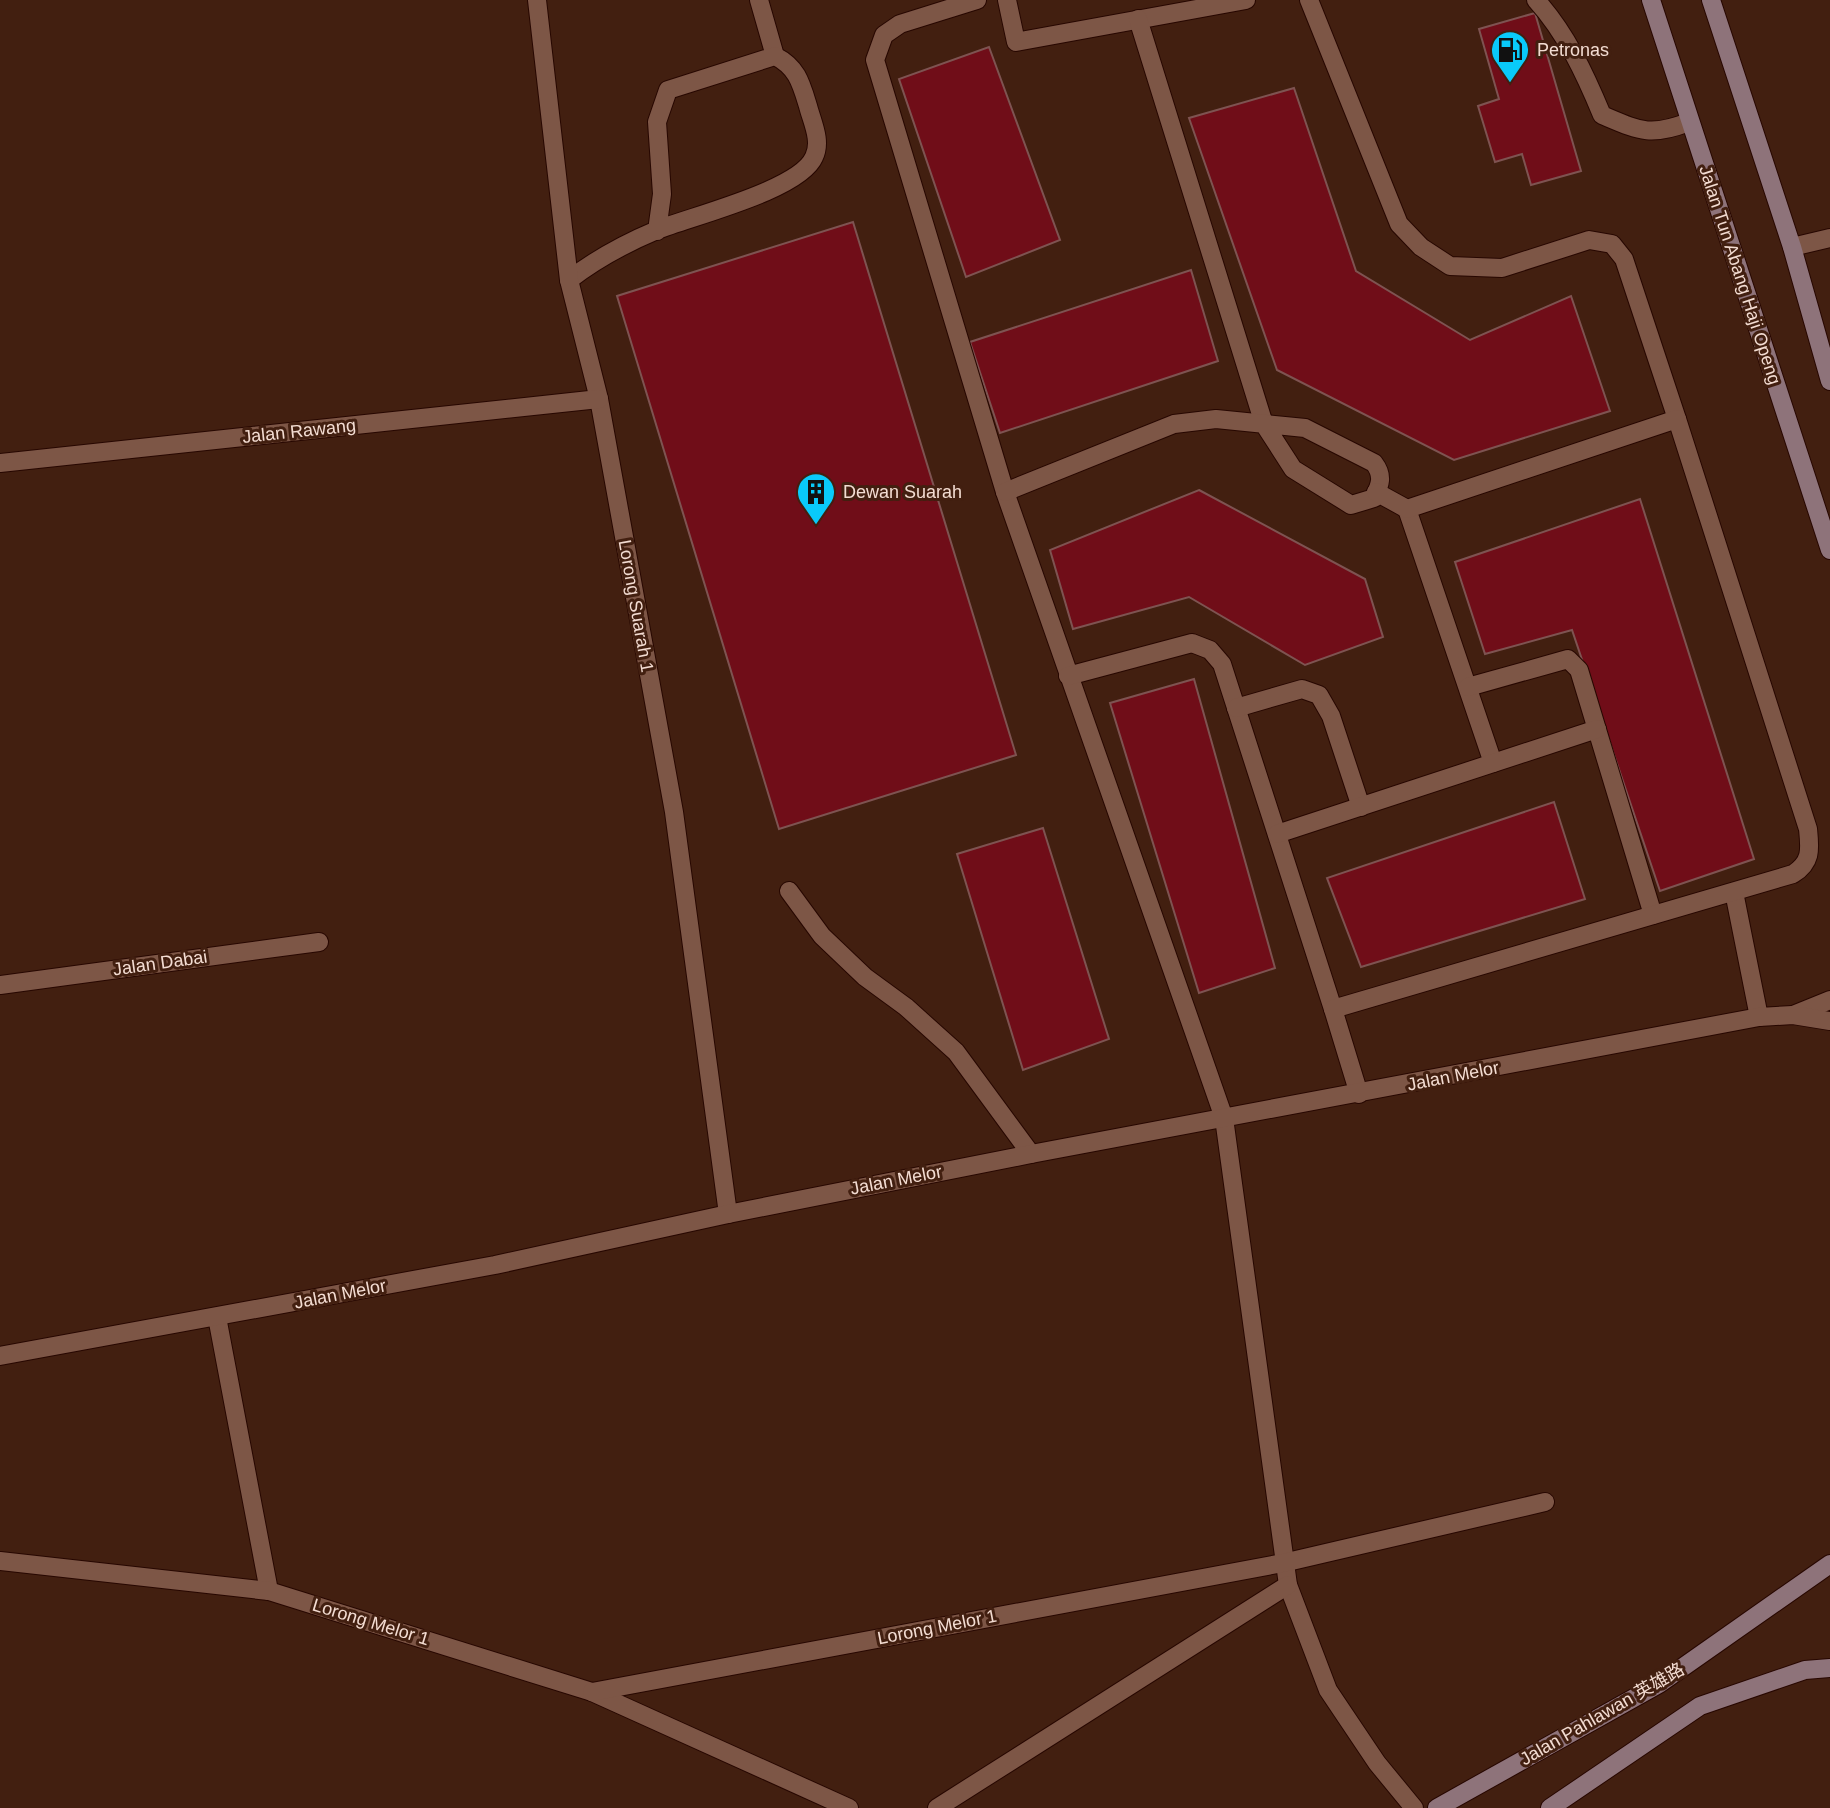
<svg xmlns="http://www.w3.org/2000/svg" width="1830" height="1808" viewBox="0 0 1830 1808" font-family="Arial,'Noto Sans SC',sans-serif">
<rect width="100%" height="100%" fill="#421f10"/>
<!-- building -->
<g fill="#700d18" stroke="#7e5351" stroke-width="2">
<polygon points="1535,13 1581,171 1531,185 1522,154 1495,162 1478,106 1499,99 1479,29"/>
<polygon points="989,47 1060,240 966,277 899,79"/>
<polygon points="1294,88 1356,271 1470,340 1571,296 1610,411 1454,460 1277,370 1189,118"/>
<polygon points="853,222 1016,755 779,829 617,296"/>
<polygon points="1191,270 1218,361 1000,433 970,342"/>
<polygon points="1199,490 1365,579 1383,637 1305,665 1189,597 1073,629 1050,550"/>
<polygon points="1640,499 1754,859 1660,891 1572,630 1485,654 1455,562"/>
<polygon points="1194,679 1275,968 1199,993 1110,703"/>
<polygon points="1554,802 1585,899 1361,967 1327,878"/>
<polygon points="1043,828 1109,1039 1023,1070 957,854"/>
</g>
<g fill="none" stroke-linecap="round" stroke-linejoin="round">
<defs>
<g id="lane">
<polyline points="759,0 775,56"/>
<polyline points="977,0 900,24 884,35 875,60 1005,492 1224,1118"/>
<polyline points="1007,0 1016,42 1246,0"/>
<polyline points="1309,0 1399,224 1421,247 1450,266 1502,268 1589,240 1612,244 1624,259 1677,419"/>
<path d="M1536 0C1566 33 1585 74 1602 115 1640 131 1650 137 1689 122"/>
<polyline points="1138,19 1264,424"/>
<path d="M569 280C596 259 626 243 657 230 692 216 800 190 814 157 822 141 812 122 808 106 801 83 797 67 775 56L668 90 657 122 662 194 657 231"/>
<polyline points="1407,509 1493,763"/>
<polyline points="1068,676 1192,643 1210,650 1222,664 1333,1009"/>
<polyline points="1468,687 1568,659 1579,670 1653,915"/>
<polyline points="1236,708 1302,689 1319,695 1331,716 1361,807"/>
<polyline points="1277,834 1597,729"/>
<polyline points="789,891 822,936 865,977 906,1007 956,1052 1031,1154"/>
</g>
<g id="street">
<polyline points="537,0 569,280 599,399 674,812 728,1214"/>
<polyline points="1792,247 1830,238"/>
<polyline points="0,463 599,399"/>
<path d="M1005 492 1174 424 1216 419 1305 428 1374 463C1384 476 1380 485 1374 498L1351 505 1293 469 1264 424"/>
<polyline points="1734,892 1759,1017"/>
<polyline points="0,985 319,942"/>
<polyline points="1793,1015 1830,1000"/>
<path d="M1359 1094 1333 1009 1793 874C1812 862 1810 849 1808 829L1677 419 1407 509 1376 492"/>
<polyline points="1224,1118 1288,1585 1328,1690 1377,1763 1414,1808"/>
<polyline points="217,1317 269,1591"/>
<polyline points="0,1356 495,1265 728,1214 1031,1154 1759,1017 1793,1015 1830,1021"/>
<polyline points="0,1561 269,1591 592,1692 849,1808"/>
<polyline points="592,1692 1283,1563 1545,1502"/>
<polyline points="937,1808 1288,1585"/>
</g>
<g id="secondary">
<polyline points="1651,0 1830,550"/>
<polyline points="1711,0 1792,247 1830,381"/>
<polyline points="1437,1808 1659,1684 1830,1564"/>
<polyline points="1550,1808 1700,1706 1805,1670 1830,1668"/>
</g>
</defs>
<!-- lane casing -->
<use href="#lane" stroke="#270700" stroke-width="20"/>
<!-- street casing -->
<use href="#street" stroke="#270700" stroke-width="20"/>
<!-- secondary casing -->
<use href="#secondary" stroke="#270700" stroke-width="20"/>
<!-- lane -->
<use href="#lane" stroke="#7d5646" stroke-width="18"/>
<!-- street -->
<use href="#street" stroke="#7d5646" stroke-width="18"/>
<!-- secondary -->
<use href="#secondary" stroke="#8e737a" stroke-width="18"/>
</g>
<!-- icons -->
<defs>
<symbol id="fuel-pin" viewBox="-11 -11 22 30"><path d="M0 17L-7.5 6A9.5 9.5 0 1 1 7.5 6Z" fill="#09cafa" stroke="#421f10"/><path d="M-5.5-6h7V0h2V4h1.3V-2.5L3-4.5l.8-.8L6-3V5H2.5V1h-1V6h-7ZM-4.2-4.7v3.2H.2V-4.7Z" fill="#111"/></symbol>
<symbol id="building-pin" viewBox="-11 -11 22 30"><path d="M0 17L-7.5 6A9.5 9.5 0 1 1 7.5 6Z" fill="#09cafa" stroke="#421f10"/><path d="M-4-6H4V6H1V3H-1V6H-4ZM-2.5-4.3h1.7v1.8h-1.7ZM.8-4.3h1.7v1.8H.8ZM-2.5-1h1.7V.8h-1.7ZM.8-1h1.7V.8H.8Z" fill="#111"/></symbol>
</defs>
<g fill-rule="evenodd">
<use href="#fuel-pin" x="1488" y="28" width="44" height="60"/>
<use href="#building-pin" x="794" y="470" width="44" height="60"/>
</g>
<g text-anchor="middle" stroke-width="6" stroke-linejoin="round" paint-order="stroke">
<!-- poi labels -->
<g font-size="18" fill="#f3dcd2" stroke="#421f10" text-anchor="start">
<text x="1537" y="56">Petronas</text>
<text x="843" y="498">Dewan Suarah</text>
</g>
<!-- street labels -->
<g font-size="18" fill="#f3dcd2" stroke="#421f10">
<text transform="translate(1740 275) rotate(72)" y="6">Jalan Tun Abang Haji Openg</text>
<text transform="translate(299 431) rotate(-6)" y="6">Jalan Rawang</text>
<text transform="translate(636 606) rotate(80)" y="6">Lorong Suarah 1</text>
<text transform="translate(160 963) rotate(-8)" y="6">Jalan Dabai</text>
<text transform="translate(1453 1076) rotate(-11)" y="6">Jalan Melor</text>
<text transform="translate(896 1180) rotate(-11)" y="6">Jalan Melor</text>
<text transform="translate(340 1294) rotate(-11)" y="6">Jalan Melor</text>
<text transform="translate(371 1622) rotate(17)" y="6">Lorong Melor 1</text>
<text transform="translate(937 1627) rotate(-11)" y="6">Lorong Melor 1</text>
<text transform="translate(1602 1714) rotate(-30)" y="6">Jalan Pahlawan 英雄路</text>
</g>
</g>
</svg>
